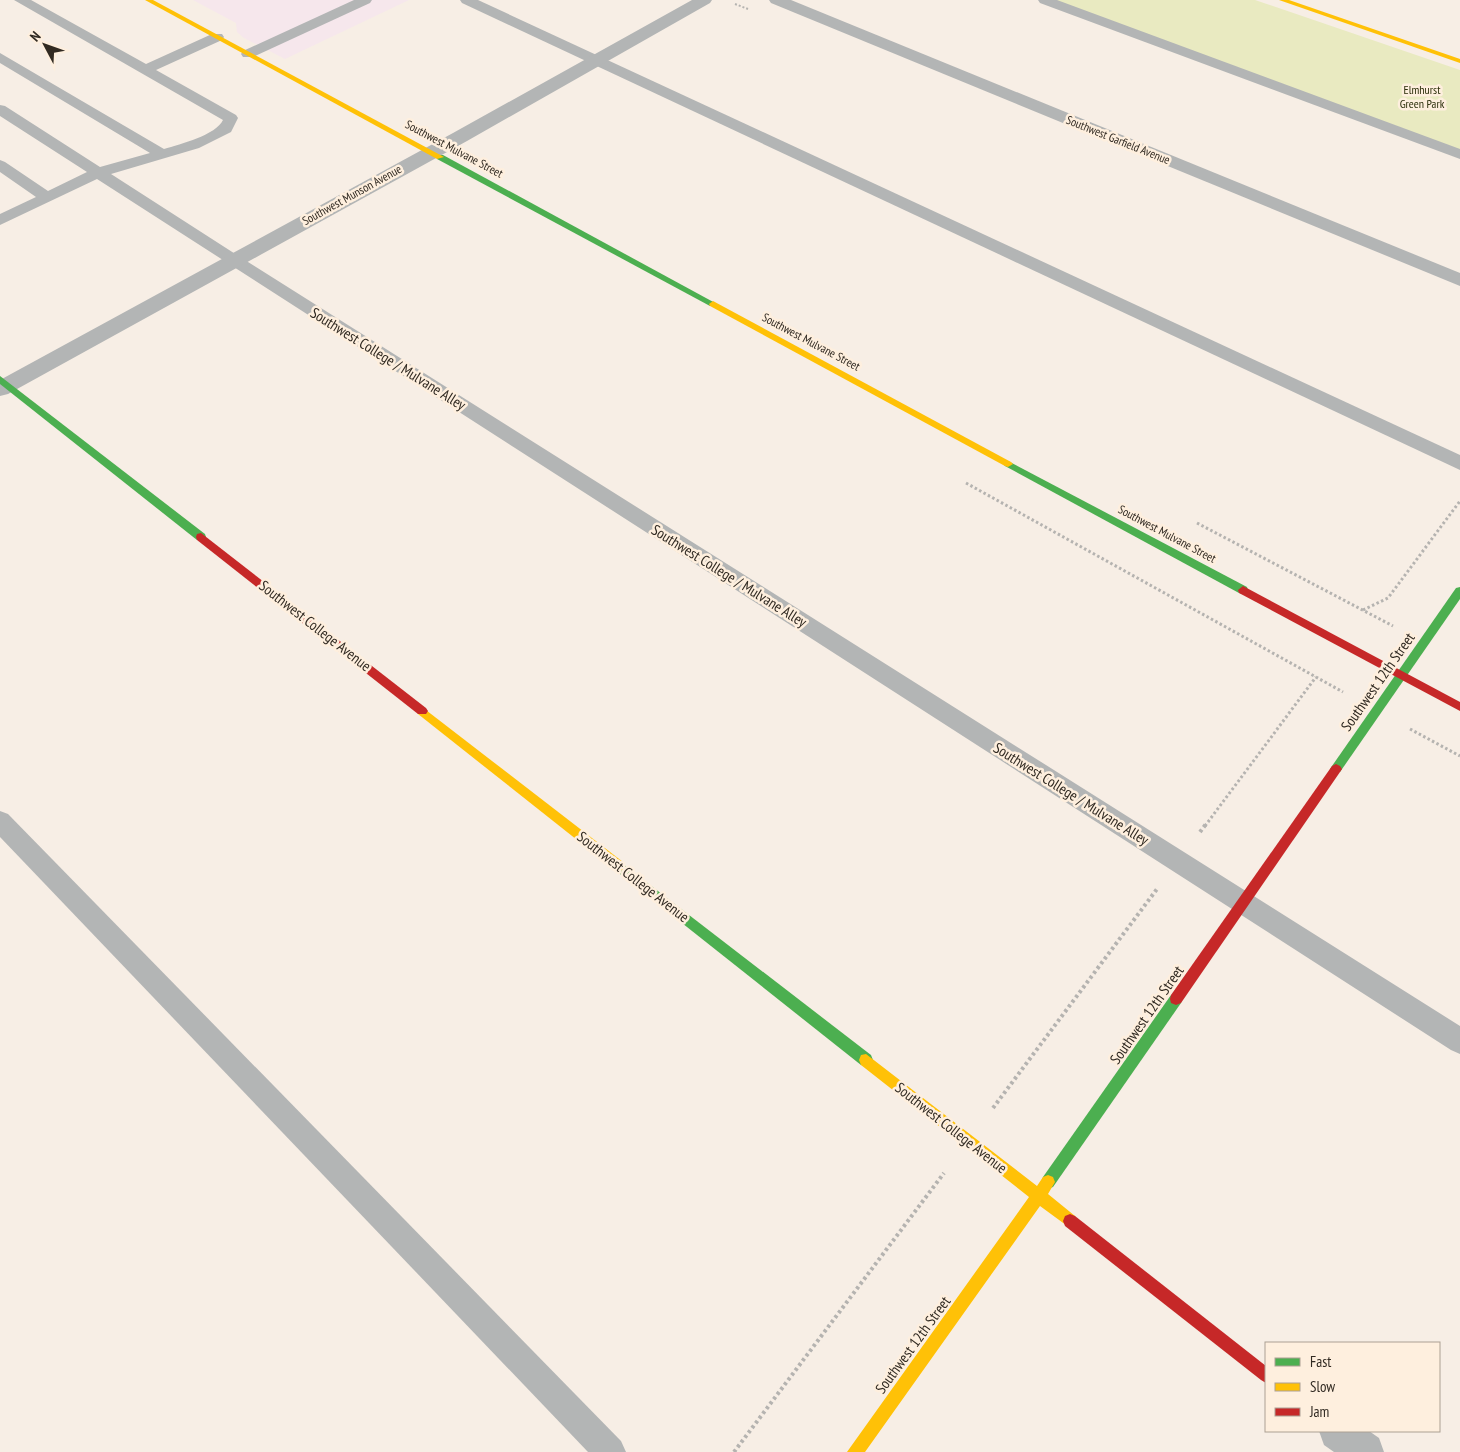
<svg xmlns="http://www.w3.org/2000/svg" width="1460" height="1452" viewBox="0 0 1460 1452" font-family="'PT Sans Narrow',sans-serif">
<rect width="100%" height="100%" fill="#f7eee5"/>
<!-- education -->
<polygon fill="#f6e7ec" points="193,0 409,0 285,59 244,38 237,32 236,23"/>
<!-- green -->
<polygon fill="#e9eac1" points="1050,0 1255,0 1460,70 1460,151"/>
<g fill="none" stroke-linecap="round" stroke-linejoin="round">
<!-- path-far2 -->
<polyline stroke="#b5b3b0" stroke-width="2" stroke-dasharray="2 2" stroke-linecap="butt" points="735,4 748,9"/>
<!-- path-far1 -->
<g stroke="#b5b3b0" stroke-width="3" stroke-dasharray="2.5 2.5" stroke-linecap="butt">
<polyline points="966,483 1343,692"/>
<polyline points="1197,523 1393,626"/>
<polyline points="1363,610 1388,598 1460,501"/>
<polyline points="1410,729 1460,756"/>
<polyline points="1205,826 1316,677"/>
</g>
<!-- path -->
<g stroke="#b5b3b0" stroke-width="4" stroke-dasharray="3 3" stroke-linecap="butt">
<polyline points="1200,832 1206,824"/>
<polyline points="993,1108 1157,889"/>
<polyline points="734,1452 944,1173"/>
</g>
<!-- lane -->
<g fill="#b3b5b5" fill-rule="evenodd">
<path d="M14 0H31L146 64 212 34H222L224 37 222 40 156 70 236 115 238 118 231 132 199 148 111 174 240 257 1460 1026V1054L1451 1050 97 179 0 225V214L36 197 0 172V160L5 162 48 191 87 172 0 116V105L5 106 100 167 150 153 0 63V53L164 149C181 144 216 135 223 120Z"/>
<polygon points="354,0 372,0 370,3 253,57 243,57 241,54 243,51"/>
<polygon points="460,0 478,0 1460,455 1460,470 462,3"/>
<polygon points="1038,0 1057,0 1460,149 1460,159 1040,3"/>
<polygon points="0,811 8,814 621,1441 626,1452 588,1452 0,837"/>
</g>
<!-- street -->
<g fill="#b3b5b5" fill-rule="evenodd">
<polygon points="692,0 712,0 710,3 467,141 8,394 0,396 0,380 453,133"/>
<polygon points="769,0 791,0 1460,273 1460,286 771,3"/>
<polygon points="1319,1431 1369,1431 1379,1438 1384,1452 1334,1452 1324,1445"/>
</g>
<!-- fast -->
<g fill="#4caf50" fill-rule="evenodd">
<polygon points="437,155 443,155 717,304 716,306 710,306 437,159"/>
<polygon points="0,376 205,534 206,537 205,540 197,540 0,384"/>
<polygon points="1008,461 1247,587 1248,590 1243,594 1239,593 1005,466 1003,464"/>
<polygon points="1460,587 1460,599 1340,772 1332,772 1330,769 1332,766 1456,588"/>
<polygon points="619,861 871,1055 873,1060 871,1065 866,1066 861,1065 615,870 613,866 615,862"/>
<polygon points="1176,993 1181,995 1182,999 1181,1003 1053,1187 1048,1189 1043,1187 1041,1182 1043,1177 1171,995"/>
</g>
<!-- slow -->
<g fill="#ffc107" fill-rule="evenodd">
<polygon points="145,0 153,0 444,157 437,159"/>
<polygon points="1279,0 1289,0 1460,59 1460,63"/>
<polygon points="713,301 1011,462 1013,464 1008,467 1005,466 710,306 709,304"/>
<polygon points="422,707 623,862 625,866 623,870 619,871 615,870 418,714 416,711 418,708"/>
<polygon points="866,1054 1037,1186 1043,1177 1048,1175 1053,1177 1055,1182 1048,1194 1075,1216 1077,1221 1075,1226 1070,1228 1040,1206 865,1452 847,1452 1029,1197 861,1065 859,1060 861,1055"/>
</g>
<!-- jam -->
<g fill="#c62828" fill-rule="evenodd">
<polygon points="201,533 426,708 428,711 426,714 418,714 197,540 196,537 197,534"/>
<polygon points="1243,586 1460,702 1460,711 1239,593 1238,590"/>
<polygon points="1336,764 1340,766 1342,769 1340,772 1181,1003 1176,1005 1171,1003 1170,999 1171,995 1332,766"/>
<polygon points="1070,1214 1075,1216 1266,1366 1266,1383 1261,1380 1065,1226 1063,1221 1065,1216"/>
</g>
</g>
<g text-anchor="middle" stroke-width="5" stroke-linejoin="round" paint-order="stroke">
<!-- far-park labels -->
<g font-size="12" fill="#2c2f0b" stroke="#feefde">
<text x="1422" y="94">Elmhurst<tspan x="1422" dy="14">Green Park</tspan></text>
</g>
<!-- far-street labels -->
<g font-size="12" fill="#312a22" stroke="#feefde">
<text transform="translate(1118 140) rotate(22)" y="4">Southwest Garfield Avenue</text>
<text transform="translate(454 149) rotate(28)" y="4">Southwest Mulvane Street</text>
<text transform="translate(352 195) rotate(-29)" y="4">Southwest Munson Avenue</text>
<text transform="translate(811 342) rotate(28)" y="4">Southwest Mulvane Street</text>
<text transform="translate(1167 534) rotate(28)" y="4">Southwest Mulvane Street</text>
</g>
<!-- street labels -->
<g font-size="15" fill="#312a22" stroke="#feefde">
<text transform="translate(388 359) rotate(32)" y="5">Southwest College / Mulvane Alley</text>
<text transform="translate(729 576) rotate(32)" y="5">Southwest College / Mulvane Alley</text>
<text transform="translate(315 626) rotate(38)" y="5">Southwest College Avenue</text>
<text transform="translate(1378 682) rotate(-55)" y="5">Southwest 12th Street</text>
<text transform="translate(1071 794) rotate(32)" y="5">Southwest College / Mulvane Alley</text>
<text transform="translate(633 877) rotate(38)" y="5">Southwest College Avenue</text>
<text transform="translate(1147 1015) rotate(-55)" y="5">Southwest 12th Street</text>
<text transform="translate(951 1128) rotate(38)" y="5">Southwest College Avenue</text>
<text transform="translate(913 1345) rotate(-54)" y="5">Southwest 12th Street</text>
</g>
</g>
<!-- legend -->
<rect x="1265" y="1342" width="175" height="90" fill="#feefde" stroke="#aca093"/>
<rect x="1275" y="1358" width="25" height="8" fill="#4caf50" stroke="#aca093"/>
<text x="1310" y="1367" font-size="15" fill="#312a22">Fast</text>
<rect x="1275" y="1383" width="25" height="8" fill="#ffc107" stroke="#aca093"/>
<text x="1310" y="1392" font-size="15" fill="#312a22">Slow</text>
<rect x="1275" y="1408" width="25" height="8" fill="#c62828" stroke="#aca093"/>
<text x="1310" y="1417" font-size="15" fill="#312a22">Jam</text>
<!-- north arrow -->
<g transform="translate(45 45) rotate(311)" stroke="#feefde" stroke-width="4" paint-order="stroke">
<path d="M0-4L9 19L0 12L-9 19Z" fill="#312a22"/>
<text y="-8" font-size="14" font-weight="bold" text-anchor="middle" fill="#312a22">N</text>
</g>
</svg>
